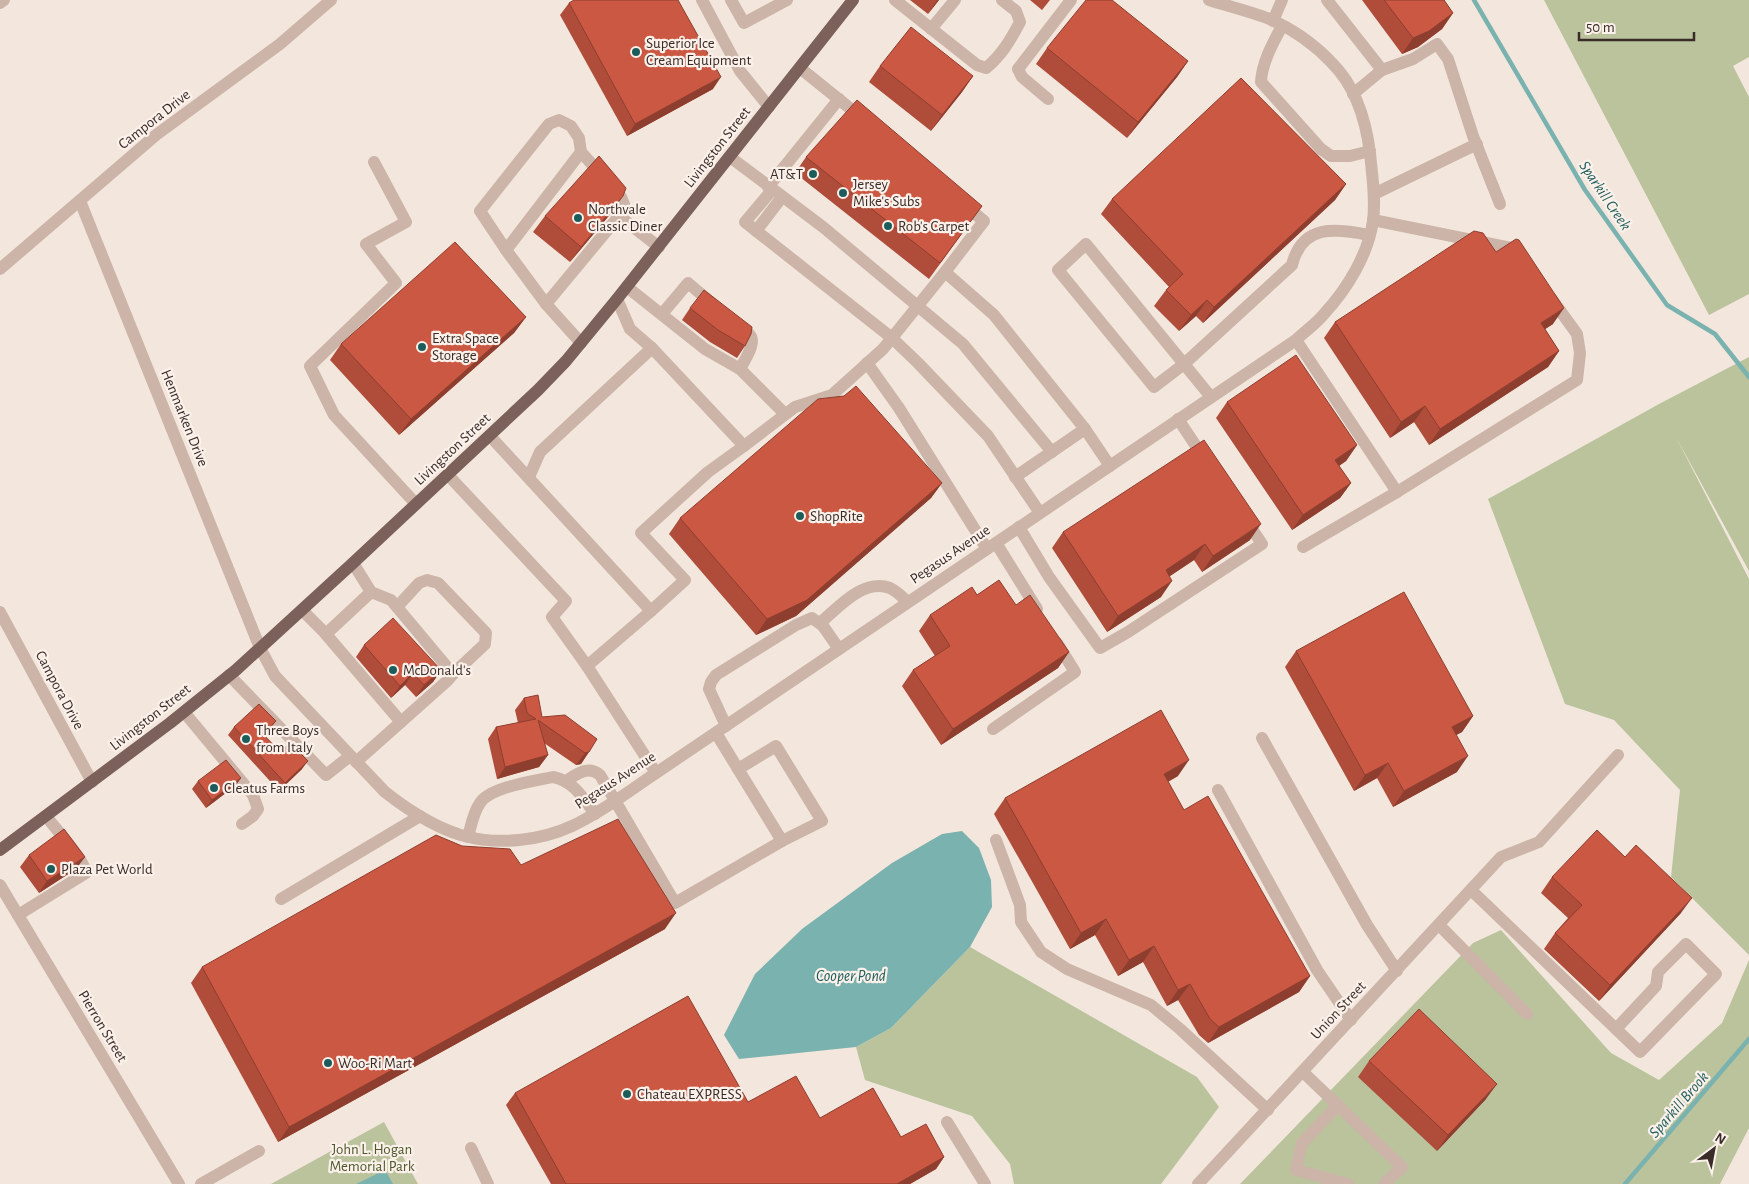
<svg xmlns="http://www.w3.org/2000/svg" width="1749" height="1184" viewBox="0 0 1749 1184" font-family="'Alegreya Sans',sans-serif">
<rect width="100%" height="100%" fill="#f3e7dd"/>
<!-- green -->
<g fill="#bac39c">
<polygon points="1544,0 1749,0 1749,57 1733,66 1749,97 1749,294 1709,315"/>
<polygon points="1749,357 1749,571 1676,437 1749,579 1749,955 1671,877 1680,790 1614,720 1565,704 1488,499 1659,404"/>
<polygon points="1501,930 1611,1053 1659,1080 1722,1023 1749,960 1749,1128 1720,1184 1240,1184 1473,943"/>
<polygon points="970,947 1197,1077 1219,1107 1161,1184 1014,1184 1010,1164 972,1116 865,1080 856,1047 891,1028"/>
<polygon points="384,1122 418,1184 271,1184"/>
</g>
<!-- water -->
<g fill="#7ab2af">
<polygon points="962,831 979,848 991,880 992,907 970,947 891,1028 856,1047 739,1059 724,1035 755,974 802,929 892,863 942,834"/>
<polygon points="385,1170 393,1184 356,1184"/>
</g>
<g fill="none" stroke-linecap="round" stroke-linejoin="round">
<!-- stream -->
<g stroke="#7ab2af" stroke-width="4.5">
<polyline points="1474,0 1585,190 1667,305 1715,334 1749,377"/>
<polyline points="1625,1184 1749,1039"/>
</g>
<!-- minor -->
<g stroke="#ccb5a8" stroke-width="12">
<polyline points="702,0 740,71 769,107"/>
<polyline points="731,0 744,23 787,0"/>
<path d="M895 0 977 65 986 68C1002 55 1011 39 1020 22L1016 11 1002 0"/>
<polyline points="1327,0 1382,70"/>
<polyline points="0,3 4,0"/>
<polyline points="1273,21 1282,0"/>
<path d="M1282 26C1273 43 1262 62 1261 82L1321 149 1331 156H1350L1370 151"/>
<polyline points="931,29 955,0"/>
<polyline points="800,68 862,118"/>
<polyline points="1353,94 1382,70 1413,59 1437,44 1448,59 1473,136 1500,204"/>
<polyline points="1048,99 1022,77 1018,69 1071,0"/>
<polyline points="581,152 506,250 546,304 581,343"/>
<polyline points="730,157 823,227 963,344 1052,452"/>
<polyline points="374,162 406,222 366,244 396,283 310,366 334,415 416,504"/>
<polyline points="768,187 839,99"/>
<polyline points="772,190 745,222 892,338 918,363 988,436 1040,513"/>
<polyline points="1374,194 1477,144"/>
<path d="M80 201 260 648 275 676 385 792C408 810 439 830 468 837 501 845 542 840 572 826 602 812 629 791 656 773L1296 340C1305 331 1316 324 1324 314 1347 289 1368 255 1373 221 1376 199 1372 175 1370 153 1366 121 1356 87 1332 63 1315 45 1291 28 1267 18 1249 11 1228 6 1209 0"/>
<polyline points="619,216 659,247"/>
<polyline points="1373,220 1516,249 1519,253"/>
<polyline points="756,231 782,197"/>
<polyline points="506,250 480,211 549,124 559,120 571,126 579,138 581,152 621,197 624,204 619,216 546,304"/>
<polyline points="0,269 156,135 280,44 331,0"/>
<polyline points="945,272 984,221 963,204"/>
<polyline points="627,287 705,349 740,369 785,414"/>
<polyline points="662,314 688,283 714,305"/>
<path d="M737 324C741 327 747 331 750 335 757 343 744 361 740 369"/>
<polyline points="1296,340 1397,492 1577,380 1580,353 1577,334 1551,298"/>
<polyline points="867,363 899,408 987,549"/>
<path d="M1211 397 1086 244 1058 270 1154 387 1184 364 1292 265C1302 224 1335 228 1369 235"/>
<polyline points="1178,419 1204,458"/>
<polyline points="490,436 651,611"/>
<polyline points="744,446 795,407 832,395 883,349 945,272 994,315 1085,429 1110,466"/>
<polyline points="448,475 566,601 552,617 587,666 656,773"/>
<polyline points="529,477 540,452 652,348"/>
<polyline points="1015,477 1085,429"/>
<polyline points="1019,527 1049,577 1100,648 1128,632 1262,544 1246,520"/>
<polyline points="996,543 1037,609"/>
<polyline points="1303,547 1397,492"/>
<polyline points="353,563 371,592 391,600 453,674"/>
<polyline points="302,610 324,632 401,722"/>
<polyline points="0,612 92,782"/>
<path d="M820 623C838 608 863 578 890 588 897 591 903 598 908 602"/>
<polyline points="326,634 371,592"/>
<polyline points="587,666 651,611 685,580 641,533 708,472 744,446 652,348 630,329 617,299"/>
<polyline points="229,675 326,775 350,756"/>
<polyline points="184,712 253,795 258,809 253,816 242,824"/>
<polyline points="726,726 709,689 711,682 716,675 796,625 812,618 823,626 839,649"/>
<polyline points="993,729 1075,672 1057,643"/>
<polyline points="1262,738 1367,925 1397,971"/>
<polyline points="356,762 447,681 453,674 485,644 486,633 438,583 427,580 419,583 397,607"/>
<polyline points="738,769 776,746 822,821 782,841"/>
<path d="M566 781C577 774 588 765 600 775L675 903 782 841 716 733"/>
<polyline points="1218,790 1317,970 1351,1020"/>
<path d="M468 837C471 826 473 813 480 803 490 787 534 781 553 777 574 781 583 798 595 814"/>
<polyline points="996,840 1020,905 1021,922 1041,952 1067,969 1151,1005 1180,1029 1268,1110"/>
<polyline points="0,885 179,1184"/>
<polyline points="1471,890 1640,1052 1716,974 1686,944 1658,972 1656,986 1616,1029"/>
<polyline points="281,899 420,816"/>
<path d="M18 915 86 873C86 862 54 827 46 816"/>
<polyline points="1439,925 1527,1014"/>
<polyline points="1303,1072 1402,1167 1384,1184"/>
<polyline points="1338,1105 1302,1143 1296,1170 1348,1184"/>
<polyline points="947,1122 985,1184"/>
<polyline points="471,1148 488,1184"/>
<polyline points="201,1184 259,1151"/>
<polyline points="1198,1184 1501,857 1539,842 1618,755"/>
</g>
<!-- major -->
<polyline stroke="#7b6159" stroke-width="12" points="0,850 170,723 236,670 353,563 538,390 566,361 617,299 853,0"/>
</g>
<!-- wall -->
<g fill="#af4c3a">
<polygon points="910,0 939,0 928,14"/>
<polygon points="1030,0 1050,0 1042,10"/>
<polygon points="1362,0 1444,0 1453,13 1442,29 1418,47 1402,54"/>
<polygon points="569,3 713,89 627,136 560,15"/>
<polygon points="1047,48 1188,61 1177,77 1127,138 1036,64"/>
<polygon points="880,66 973,76 962,92 931,131 869,82"/>
<polygon points="806,157 982,206 929,279 795,173"/>
<polygon points="1346,184 1335,200 1203,323 1196,316 1179,331 1154,306 1166,290 1169,287 1101,214 1112,199"/>
<polygon points="612,212 570,262 533,232 545,216"/>
<polygon points="1496,252 1553,324 1545,329 1559,351 1548,367 1429,445 1414,422 1390,438 1324,338 1335,322"/>
<polygon points="690,308 745,346 737,358 710,342 682,320"/>
<polygon points="526,317 514,333 399,435 330,360 341,344"/>
<polygon points="844,396 942,483 931,498 796,616 756,635 669,534 680,518"/>
<polygon points="1227,402 1357,445 1346,461 1339,466 1351,483 1340,498 1292,530 1216,418"/>
<polygon points="1063,532 1250,540 1202,572 1194,560 1170,576 1161,597 1107,632 1052,548"/>
<polygon points="1016,605 1069,652 1058,668 941,745 902,686 913,670 935,656 919,631 930,615"/>
<polygon points="364,645 441,670 433,682 416,697 405,685 391,698 356,657"/>
<polygon points="1296,651 1473,716 1462,732 1456,735 1457,772 1393,807 1377,778 1354,791 1285,667"/>
<polygon points="524,698 542,717 597,739 581,764 576,765 544,743 548,755 539,767 497,779 488,739 496,727 518,723 515,710"/>
<polygon points="234,727 270,729 264,735 280,752 302,769 279,791 228,735"/>
<polygon points="1178,776 1168,782 1184,810 1310,976 1299,992 1208,1043 1199,1035 1178,1000 1167,1006 1143,962 1118,976 1095,935 1070,949 994,814 1005,798"/>
<polygon points="241,778 235,786 206,808 192,789 198,781"/>
<polygon points="462,846 521,865 665,929 278,1142 191,983 202,967"/>
<polygon points="29,855 76,869 39,893 20,867"/>
<polygon points="1625,857 1681,913 1599,1001 1544,949 1555,933 1568,918 1541,893 1552,877"/>
<polygon points="1369,1061 1486,1099 1437,1151 1358,1077"/>
<polygon points="515,1093 748,1102 820,1118 901,1137 944,1157 936,1169 910,1184 551,1184 506,1105"/>
</g>
<!-- shaded-wall -->
<g fill="#8e3e2f">
<polygon points="938,0 939,0 928,14 936,2"/>
<polygon points="1453,13 1442,29 1418,47 1402,54 1413,38"/>
<polygon points="1188,61 1177,77 1127,138 1138,122"/>
<polygon points="973,76 962,92 931,131 942,115"/>
<polygon points="721,77 713,89 627,136 635,124"/>
<polygon points="1346,184 1335,200 1203,323 1214,307"/>
<polygon points="623,196 612,212 570,262 581,247"/>
<polygon points="1207,300 1196,316 1179,331 1191,315"/>
<polygon points="1564,308 1553,324 1530,339 1541,323"/>
<polygon points="526,317 514,333 399,435 411,419"/>
<polygon points="1559,351 1548,367 1429,445 1440,429"/>
<polygon points="1425,406 1414,422 1390,438 1401,422"/>
<polygon points="1357,445 1346,461 1324,476 1335,460"/>
<polygon points="942,483 931,498 796,616 756,635 767,619"/>
<polygon points="1351,483 1340,498 1292,530 1303,515"/>
<polygon points="1261,524 1250,540 1202,572 1213,556"/>
<polygon points="1205,544 1194,560 1155,586 1166,570"/>
<polygon points="1172,581 1161,597 1107,632 1118,616"/>
<polygon points="1069,652 1058,668 941,745 953,729"/>
<polygon points="441,670 433,682 416,697 424,685"/>
<polygon points="413,673 405,685 391,698 400,686"/>
<polygon points="1473,716 1462,732 1441,743 1452,727"/>
<polygon points="276,721 270,729 257,742 263,734"/>
<polygon points="589,752 581,764 576,765 585,753"/>
<polygon points="548,755 539,767 497,779 505,767"/>
<polygon points="1468,756 1457,772 1393,807 1404,791"/>
<polygon points="1189,760 1178,776 1152,790 1164,774"/>
<polygon points="308,761 302,769 279,791 285,783"/>
<polygon points="1388,763 1377,778 1354,791 1365,775"/>
<polygon points="241,778 235,786 206,808 212,800"/>
<polygon points="85,857 76,869 39,893 47,881"/>
<polygon points="1692,898 1681,913 1599,1001 1610,985"/>
<polygon points="676,913 665,929 278,1142 289,1127"/>
<polygon points="1106,919 1095,935 1070,949 1081,933"/>
<polygon points="1154,946 1143,962 1118,976 1129,960"/>
<polygon points="1310,976 1299,992 1208,1043 1219,1027"/>
<polygon points="1190,984 1178,1000 1167,1006 1178,990"/>
<polygon points="1497,1084 1486,1099 1437,1151 1448,1135"/>
<polygon points="944,1157 936,1169 910,1184 897,1184"/>
</g>
<!-- building -->
<g fill="#cb5843" stroke="#8e3e2f">
<polygon points="574,0 678,0 721,77 635,124 569,3"/>
<polygon points="1086,0 1112,0 1188,61 1138,122 1047,48"/>
<polygon points="1384,0 1444,0 1453,13 1429,31 1413,38"/>
<polygon points="911,27 973,76 942,115 880,66"/>
<polygon points="1241,78 1346,184 1214,307 1207,300 1191,315 1166,290 1183,274 1112,199"/>
<polygon points="857,100 982,206 940,263 806,157"/>
<polygon points="599,156 626,188 623,196 581,247 545,216"/>
<polygon points="1474,231 1483,233 1496,252 1516,239 1519,240 1564,308 1541,323 1559,351 1440,429 1425,406 1401,422 1335,322"/>
<polygon points="455,242 526,317 411,419 341,344"/>
<polygon points="704,290 752,327 751,334 745,346 718,330 690,308"/>
<polygon points="1296,355 1357,445 1335,460 1351,483 1303,515 1227,402"/>
<polygon points="856,386 942,483 807,600 767,619 680,518 818,399 844,396"/>
<polygon points="1204,440 1261,524 1213,556 1205,544 1166,570 1172,581 1118,616 1063,532"/>
<polygon points="999,580 1016,605 1030,595 1069,652 953,729 913,670 950,646 930,615 972,587 977,595"/>
<polygon points="1404,592 1473,716 1452,727 1468,756 1404,791 1388,763 1365,775 1296,651"/>
<polygon points="393,618 441,670 424,685 413,673 400,686 364,645"/>
<polygon points="538,695 542,717 565,715 597,739 589,752 585,753 538,720 548,755 505,767 496,727 536,719 527,713 524,698"/>
<polygon points="259,704 276,721 263,734 280,752 290,743 308,761 285,783 234,727"/>
<polygon points="1161,710 1189,760 1164,774 1184,810 1208,796 1310,976 1219,1027 1210,1019 1190,984 1178,990 1154,946 1129,960 1106,919 1081,933 1005,798"/>
<polygon points="226,760 241,778 212,800 198,781"/>
<polygon points="618,819 676,913 289,1127 202,967 436,835 462,846 510,849 521,865"/>
<polygon points="64,829 85,857 47,881 29,855"/>
<polygon points="1597,830 1625,857 1636,845 1692,898 1610,985 1555,933 1582,905 1552,877"/>
<polygon points="688,996 748,1102 796,1076 820,1118 873,1088 901,1137 926,1124 944,1157 897,1184 566,1184 515,1093"/>
<polygon points="1419,1009 1497,1084 1448,1135 1369,1061"/>
</g>
<!-- markers -->
<g fill="#1c5c5a" stroke="#fbf1ea" stroke-width="2">
<circle cx="636" cy="52" r="5"/>
<circle cx="813" cy="174" r="5"/>
<circle cx="843" cy="193" r="5"/>
<circle cx="578" cy="218" r="5"/>
<circle cx="888" cy="226" r="5"/>
<circle cx="422" cy="347" r="5"/>
<circle cx="800" cy="516" r="5"/>
<circle cx="393" cy="670" r="5"/>
<circle cx="246" cy="739" r="5"/>
<circle cx="214" cy="788" r="5"/>
<circle cx="51" cy="869" r="5"/>
<circle cx="328" cy="1063" r="5"/>
<circle cx="627" cy="1094" r="5"/>
</g>
<g text-anchor="middle" stroke-width="4.5" stroke-linejoin="round" paint-order="stroke">
<!-- poi labels -->
<g font-size="15" fill="#392c28" stroke="#fbf1ea" text-anchor="start">
<text x="646" y="48">Superior Ice<tspan x="646" dy="17">Cream Equipment</tspan></text>
<text x="803" y="179" text-anchor="end">AT&amp;T</text>
<text x="853" y="189">Jersey<tspan x="853" dy="17">Mike's Subs</tspan></text>
<text x="588" y="214">Northvale<tspan x="588" dy="17">Classic Diner</tspan></text>
<text x="898" y="231">Rob's Carpet</text>
<text x="432" y="343">Extra Space<tspan x="432" dy="17">Storage</tspan></text>
<text x="810" y="521">ShopRite</text>
<text x="403" y="675">McDonald's</text>
<text x="256" y="735">Three Boys<tspan x="256" dy="17">from Italy</tspan></text>
<text x="224" y="793">Cleatus Farms</text>
<text x="61" y="874">Plaza Pet World</text>
<text x="338" y="1068">Woo-Ri Mart</text>
<text x="637" y="1099">Chateau EXPRESS</text>
</g>
<!-- street labels -->
<g font-size="15" fill="#392c28" stroke="#fbf1ea">
<text transform="translate(154 119) rotate(-38)" y="5">Campora Drive</text>
<text transform="translate(717 147) rotate(-52)" y="5">Livingston Street</text>
<text transform="translate(185 418) rotate(68)" y="5">Henmarken Drive</text>
<text transform="translate(452 449) rotate(-43)" y="5">Livingston Street</text>
<text transform="translate(950 554) rotate(-34)" y="5">Pegasus Avenue</text>
<text transform="translate(60 690) rotate(62)" y="5">Campora Drive</text>
<text transform="translate(150 717) rotate(-38)" y="5">Livingston Street</text>
<text transform="translate(615 780) rotate(-33)" y="5">Pegasus Avenue</text>
<text transform="translate(1338 1010) rotate(-47)" y="5">Union Street</text>
<text transform="translate(103 1026) rotate(59)" y="5">Pierron Street</text>
</g>
<!-- park labels -->
<g font-size="15" fill="#4c582b" stroke="#fbf1ea">
<text x="372" y="1154">John L. Hogan<tspan x="372" dy="17">Memorial Park</tspan></text>
</g>
<!-- water labels -->
<g font-size="16" font-style="italic" fill="#1c5c5a" stroke="#fbf1ea">
<text transform="translate(1606 195) rotate(56)" y="6">Sparkill Creek</text>
<text x="851" y="981">Cooper Pond</text>
<text transform="translate(1678 1104) rotate(-49)" y="6">Sparkill Brook</text>
</g>
</g>
<!-- north arrow -->
<g transform="translate(1714 1149) rotate(32)" stroke="#fbf1ea" stroke-width="4" paint-order="stroke">
<path d="M0-4L9 19L0 12L-9 19Z" fill="#392c28"/>
<text y="-8" font-size="14" font-weight="bold" text-anchor="middle" fill="#392c28">N</text>
</g>
<!-- scale -->
<path d="M1579 32v8h115v-8" fill="none" stroke="#392c28" stroke-width="2.5"/>
<text x="1586" y="32" font-size="15" fill="#392c28" stroke="#fbf1ea" stroke-width="4" paint-order="stroke">50 m</text>
</svg>
